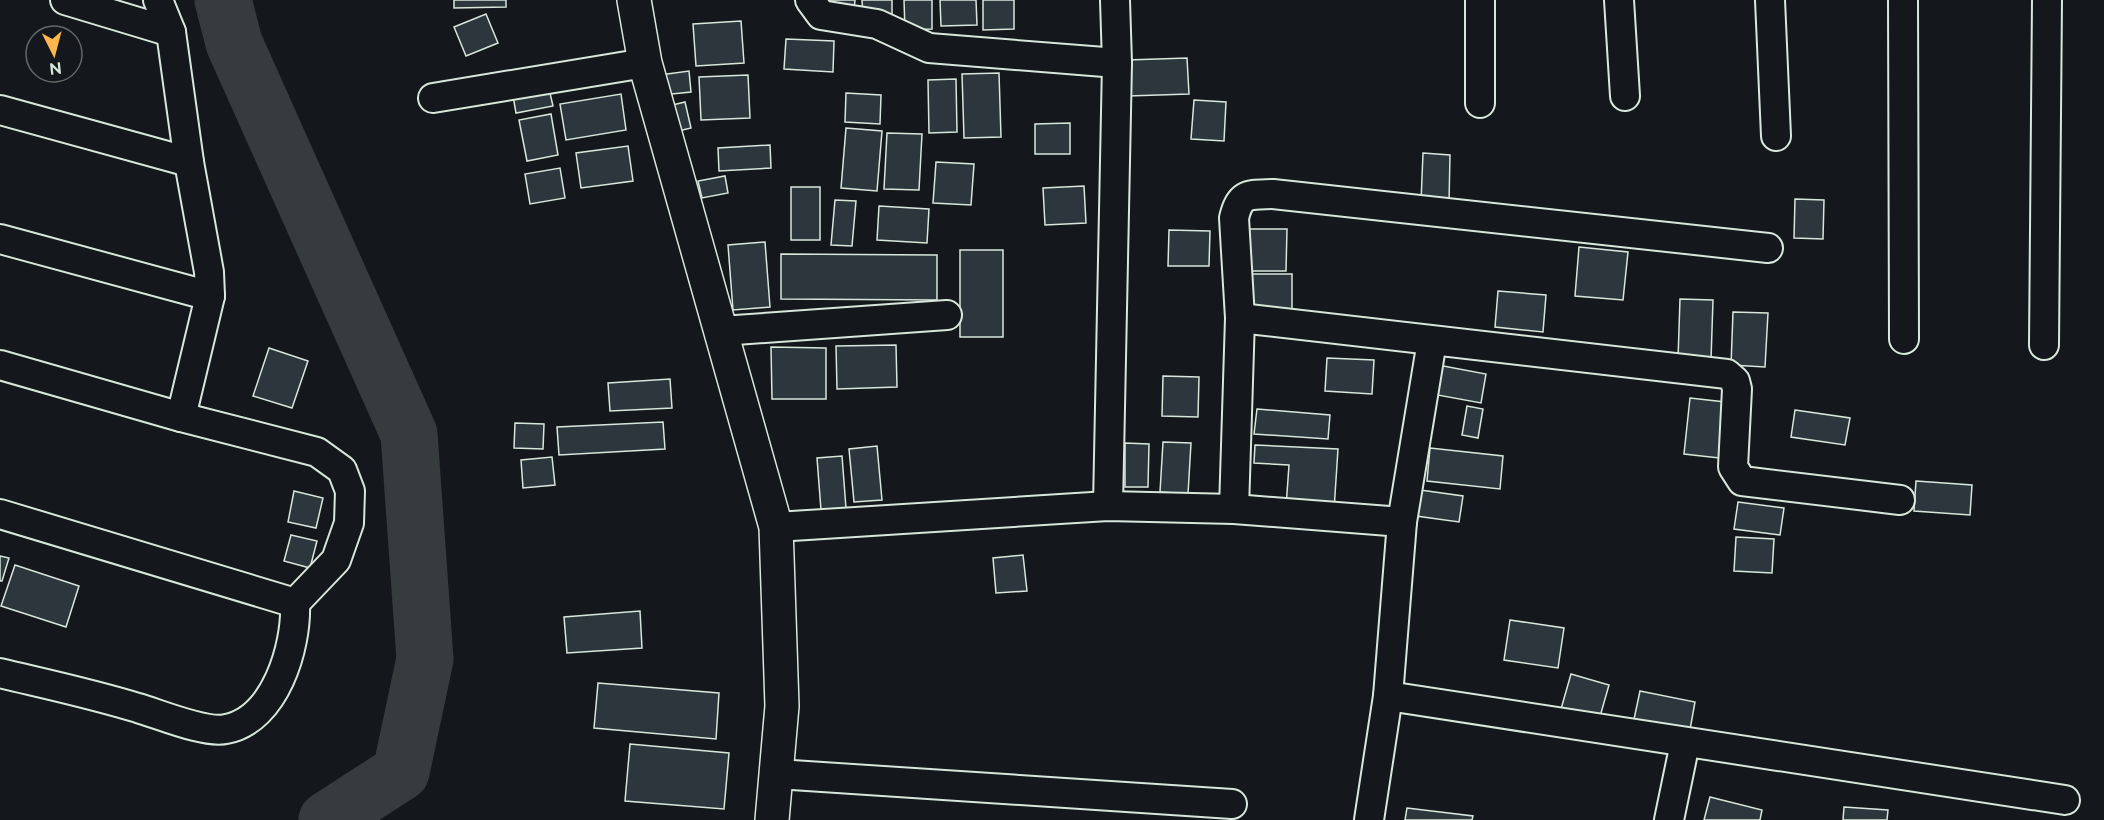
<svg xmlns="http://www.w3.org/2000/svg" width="2104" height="820" viewBox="0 0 2104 820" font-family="Raleway,sans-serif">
<rect width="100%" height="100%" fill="#14181c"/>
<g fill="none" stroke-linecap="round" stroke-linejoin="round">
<!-- river -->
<polyline stroke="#363b3e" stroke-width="57" points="223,0 234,43 409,434 425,659 401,772 327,820"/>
</g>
<!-- building -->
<g fill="#2c363c" stroke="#d8e6dc" stroke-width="1.5">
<polygon points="454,0 506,0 506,7 454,8"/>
<polygon points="819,0 855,0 854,10"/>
<polygon points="862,0 892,0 892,15 863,16"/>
<polygon points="904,0 932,0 932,29 905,30"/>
<polygon points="940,0 976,0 977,25 941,26"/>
<polygon points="983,0 1014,0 1014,29 983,30"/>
<polygon points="486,14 498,43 466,56 454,27"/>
<polygon points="741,21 744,63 696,66 693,24"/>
<polygon points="786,39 834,41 833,72 784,69"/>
<polygon points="1187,58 1189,94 1128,96 1127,60"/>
<polygon points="689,71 691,92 662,95 660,75"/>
<polygon points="999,73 1001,137 964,138 962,74"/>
<polygon points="748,75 750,118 701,120 699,77"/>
<polygon points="956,79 957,132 929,133 928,80"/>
<polygon points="549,89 553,106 516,113 513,96"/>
<polygon points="846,93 881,95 880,124 845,122"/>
<polygon points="621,94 626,130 566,140 560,104"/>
<polygon points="1194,100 1226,102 1224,141 1191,139"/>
<polygon points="685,102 691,128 670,133 664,107"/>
<polygon points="551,114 558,155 527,161 519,120"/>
<polygon points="1070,123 1070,154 1035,154 1035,124"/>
<polygon points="846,128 882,131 877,191 841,188"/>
<polygon points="887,133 922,134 919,190 884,189"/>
<polygon points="770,145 771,168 719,171 718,148"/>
<polygon points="628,146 633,181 581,188 576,153"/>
<polygon points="1423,153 1450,155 1449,203 1421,202"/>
<polygon points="936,162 974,164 971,205 933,203"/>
<polygon points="560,168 565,198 530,204 525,174"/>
<polygon points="725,176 728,193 702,198 698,181"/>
<polygon points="1084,186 1086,223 1045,225 1043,188"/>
<rect x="791" y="187" width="29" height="53"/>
<polygon points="1795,199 1824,200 1823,239 1794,238"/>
<polygon points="835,200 856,201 852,246 831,245"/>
<polygon points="879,206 929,209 927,243 877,240"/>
<polygon points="1248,229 1287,229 1286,271 1248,271"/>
<polygon points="1169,230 1210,231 1209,266 1168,266"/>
<polygon points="765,242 770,307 733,310 728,245"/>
<polygon points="1579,247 1628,252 1623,300 1575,296"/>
<rect x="960" y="250" width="43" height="87"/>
<polygon points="781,254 937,255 937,300 781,299"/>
<polygon points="1248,274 1292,274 1292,317 1247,316"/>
<polygon points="1498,291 1546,295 1543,332 1495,327"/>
<polygon points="1680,299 1713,300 1711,360 1678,359"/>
<polygon points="1733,312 1768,313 1765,367 1731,365"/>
<polygon points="896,345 897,387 837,389 836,346"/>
<polygon points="771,347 826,348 826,399 772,399"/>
<polygon points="269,348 308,361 292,408 253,396"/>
<polygon points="1327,358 1374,360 1372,394 1325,391"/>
<polygon points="1438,365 1486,374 1481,403 1432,394"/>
<polygon points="1163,376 1199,377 1198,417 1162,416"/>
<polygon points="670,379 672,408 610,411 608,383"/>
<polygon points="1690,398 1734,403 1728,459 1684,454"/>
<polygon points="1467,406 1483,409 1478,438 1462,435"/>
<polygon points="1257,409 1330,415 1328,439 1254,434"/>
<polygon points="1795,410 1850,418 1845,445 1791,437"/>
<polygon points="663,422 665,449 559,455 557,427"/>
<polygon points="515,423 544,424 543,449 514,448"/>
<polygon points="1163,442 1191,443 1188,494 1160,492"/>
<polygon points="1125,443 1149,444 1148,487 1125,487"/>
<polygon points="1255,445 1338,449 1334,510 1286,507 1289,465 1254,463"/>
<polygon points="877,446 882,500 854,502 849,449"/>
<polygon points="1430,448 1503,456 1500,489 1427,481"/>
<polygon points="842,456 846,508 821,510 817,458"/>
<polygon points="552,457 555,485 523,488 521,460"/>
<polygon points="1916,481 1972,485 1970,515 1914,511"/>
<polygon points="1413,489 1463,496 1459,522 1409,515"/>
<polygon points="294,491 323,498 316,528 288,522"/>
<polygon points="1738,502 1784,508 1780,535 1734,529"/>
<polygon points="291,535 317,541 310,568 284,561"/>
<polygon points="1736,537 1774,539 1772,573 1734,571"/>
<polygon points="1023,555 1027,591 996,593 993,558"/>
<polygon points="0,556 9,558 2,581 0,581"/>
<polygon points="15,565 79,586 66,627 1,606"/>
<polygon points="640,611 642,648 567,653 564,617"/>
<polygon points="1510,620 1564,628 1558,668 1504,660"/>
<polygon points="1571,674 1609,685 1599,720 1561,709"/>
<polygon points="598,683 719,693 716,739 594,728"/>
<polygon points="1640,691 1695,702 1689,735 1633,724"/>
<polygon points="630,744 729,753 724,809 625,801"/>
<polygon points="1710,797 1762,810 1760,820 1704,820"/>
<polygon points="1844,807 1888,810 1887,820 1843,820"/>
<polygon points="1407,808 1473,816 1472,820 1405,820"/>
</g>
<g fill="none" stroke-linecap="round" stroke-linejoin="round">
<defs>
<g id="minor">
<polyline points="65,0 171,32"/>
<polyline points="810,0 821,15 877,24 929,48 1117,63"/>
<polyline points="1480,0 1480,103"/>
<polyline points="1619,0 1625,96"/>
<polyline points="1770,0 1776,136"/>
<polyline points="1903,0 1904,339"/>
<polyline points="433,98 645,63"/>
<polyline points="0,110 189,162"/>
<polyline points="0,239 210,296"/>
<polyline points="1240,318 1727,374 1735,381 1737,389 1733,467 1742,481 1900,500"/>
<polyline points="721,331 947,315"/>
<polyline points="2044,345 2047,0"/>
<polyline points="0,365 181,417 210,296 209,272 189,162 171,32 158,0"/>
<polyline points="1108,506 1117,63 1115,0"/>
<path d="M1234 509 1240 318 1234 218C1240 192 1249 195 1273 194L1768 248"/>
<polyline points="0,514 295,603 336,560 349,523 350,491 342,470 317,452 181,417"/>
<polyline points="776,527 1108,506 1234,509 1402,522"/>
<path d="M0 673C46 684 93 694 138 708 159 714 206 734 226 729 275 720 297 647 295 603"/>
<polyline points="1388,696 2065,800"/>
<polyline points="777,774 1232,804"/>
<polyline points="1369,820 1388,696 1402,522 1432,341"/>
<polyline points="1669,820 1685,743"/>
</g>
<polyline id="tertiary" points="634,0 645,63 776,527 782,706 772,820"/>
</defs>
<!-- minor casing -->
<use href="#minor" stroke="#d8e6dc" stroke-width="32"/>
<!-- tertiary casing -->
<use href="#tertiary" stroke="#d8e6dc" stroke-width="36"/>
<!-- minor -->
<use href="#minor" stroke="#14181c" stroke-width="28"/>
<!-- tertiary -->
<use href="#tertiary" stroke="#14181c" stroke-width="33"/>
</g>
<!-- north arrow -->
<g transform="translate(54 54) rotate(174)"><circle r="28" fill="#14181c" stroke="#626a69" stroke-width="1.5"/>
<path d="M0-4.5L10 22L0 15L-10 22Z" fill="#ffb74d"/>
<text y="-9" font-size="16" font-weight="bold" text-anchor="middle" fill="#d8e6dc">N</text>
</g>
</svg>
